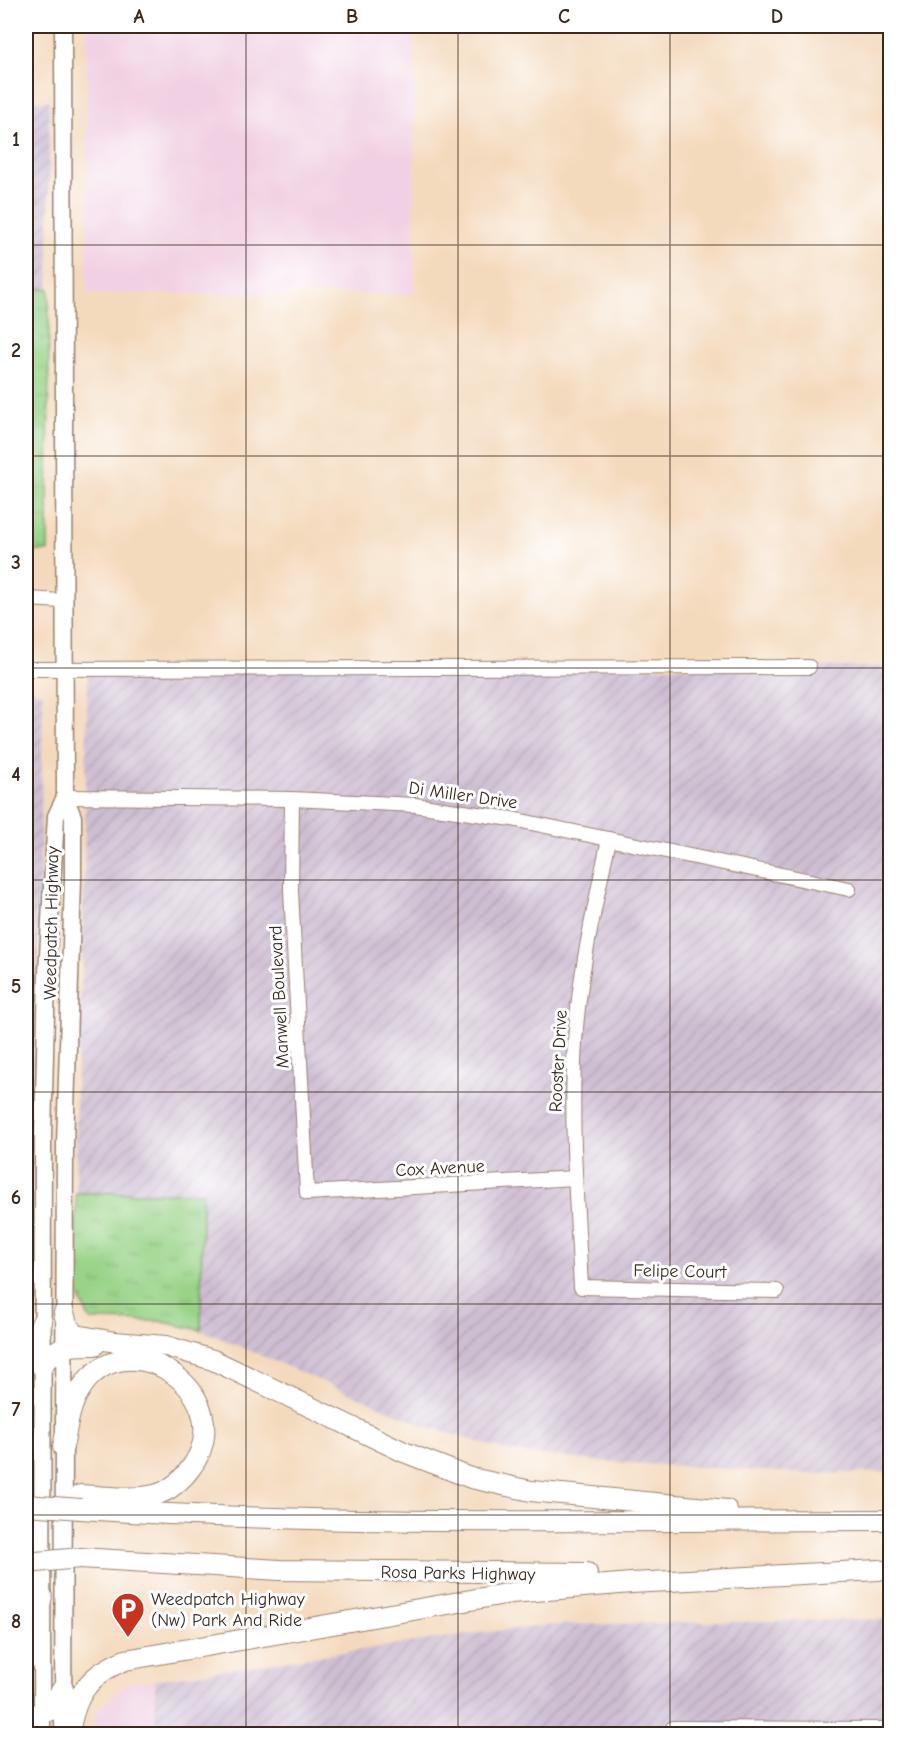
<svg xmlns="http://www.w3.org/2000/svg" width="916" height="1760" viewBox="0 0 916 1760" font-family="'Comic Neue',sans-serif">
<defs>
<pattern id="industrial-furrows" width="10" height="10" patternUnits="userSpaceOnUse" patternTransform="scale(1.5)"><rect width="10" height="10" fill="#cebed1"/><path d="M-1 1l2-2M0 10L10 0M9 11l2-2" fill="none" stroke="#b2a3b3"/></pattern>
<pattern id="grass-tufts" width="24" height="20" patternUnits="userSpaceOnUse" patternTransform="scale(1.5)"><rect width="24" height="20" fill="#98d387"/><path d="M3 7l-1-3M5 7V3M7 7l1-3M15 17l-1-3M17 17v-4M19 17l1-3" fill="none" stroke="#84b574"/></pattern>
</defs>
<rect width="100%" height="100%" fill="#fff"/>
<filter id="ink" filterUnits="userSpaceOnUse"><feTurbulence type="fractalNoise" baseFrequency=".0167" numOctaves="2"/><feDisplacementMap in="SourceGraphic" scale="12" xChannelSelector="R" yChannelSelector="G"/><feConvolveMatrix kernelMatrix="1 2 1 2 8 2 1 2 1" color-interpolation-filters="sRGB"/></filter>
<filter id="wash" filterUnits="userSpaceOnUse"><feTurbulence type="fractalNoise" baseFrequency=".008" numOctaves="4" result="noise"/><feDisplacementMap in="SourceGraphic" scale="24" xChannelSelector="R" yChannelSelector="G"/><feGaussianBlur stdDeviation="1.35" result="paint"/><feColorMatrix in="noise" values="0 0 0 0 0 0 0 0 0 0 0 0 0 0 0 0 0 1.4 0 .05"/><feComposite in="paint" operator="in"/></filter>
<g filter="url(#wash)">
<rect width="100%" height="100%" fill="#f4dabd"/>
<!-- built -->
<g fill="#f1d0e3">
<rect x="87" y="26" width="327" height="268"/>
<polygon points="155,1680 156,1734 90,1734 98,1709 127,1684"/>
</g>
<!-- industrial -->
<g fill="url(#industrial-furrows)">
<rect x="26" y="101" width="23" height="188"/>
<polygon points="890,667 890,1472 809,1474 597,1461 511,1452 431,1428 201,1330 201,1193 76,1193 76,1085 82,969 88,668"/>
<polygon points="26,687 43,694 34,1256 26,1260"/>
<polygon points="890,1619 890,1734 156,1734 155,1680 462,1635 552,1625"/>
</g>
<!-- grass -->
<g fill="url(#grass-tufts)" stroke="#6a7e52" stroke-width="1.5">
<polygon points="26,289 49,289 48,551 26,551"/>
<polygon points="76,1193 202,1193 201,1330 158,1321 90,1320 75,1287"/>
</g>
</g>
<g filter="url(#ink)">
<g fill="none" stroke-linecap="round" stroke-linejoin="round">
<defs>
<g id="minor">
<polyline points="26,599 63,601"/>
<polyline points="26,669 809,667"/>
<polyline points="65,797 292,799 415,805 512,819 849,889"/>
<polyline points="292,799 291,891 307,1193 575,1178"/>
<path d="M609 839C595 906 579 973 575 1042 570 1124 577 1205 581 1287L777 1291"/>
<polyline points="26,1277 42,1277"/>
<polyline points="669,1734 673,1728 890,1729"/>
</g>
<g id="major">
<polyline points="42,1734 43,1136 47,973 56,816 65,797"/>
<polyline points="63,1734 65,1145 73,879 73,817 65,797 63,26"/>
</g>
<g id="highway">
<polyline points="64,1313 67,1324 76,1335 115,1342 166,1346 213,1360 404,1452 471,1478 531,1491 727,1510"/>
<polyline points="26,1363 42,1322"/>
<path d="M42 1367C54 1344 71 1345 95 1345"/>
<path d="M63 1447C67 1429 69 1407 80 1390 127 1314 245 1397 190 1469 180 1482 166 1494 149 1496 127 1500 102 1496 80 1495"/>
<path d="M81 1509C351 1527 620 1520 890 1520"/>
<polyline points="80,1558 279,1570 587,1573"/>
<polyline points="26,1661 42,1596"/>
<polyline points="26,1717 49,1711 63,1688"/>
<polyline points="26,1730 31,1734"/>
<path d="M69 1734C75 1695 88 1675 125 1660L511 1593 631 1583 879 1570"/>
</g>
</defs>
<!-- minor casing -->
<use href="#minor" stroke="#98826e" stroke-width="16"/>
<!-- major casing -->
<use href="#major" stroke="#98826e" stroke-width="19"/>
<!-- highway casing -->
<use href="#highway" stroke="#98826e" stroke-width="22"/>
<!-- minor -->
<use href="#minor" stroke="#fff" stroke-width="14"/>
<!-- major -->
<use href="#major" stroke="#fff" stroke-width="16"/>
<!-- highway -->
<use href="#highway" stroke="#fff" stroke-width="20"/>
<defs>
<g id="highway-bridge">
<polyline points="26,1505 81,1509"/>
<polyline points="26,1563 80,1558"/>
</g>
</defs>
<!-- highway-bridge casing -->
<use href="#highway-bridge" stroke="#98826e" stroke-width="22" stroke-linecap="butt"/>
<!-- highway-bridge -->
<use href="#highway-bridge" stroke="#fff" stroke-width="20"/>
</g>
</g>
<!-- grid -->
<path fill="none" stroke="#3b2a1e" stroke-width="1.5" stroke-opacity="0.55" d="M246 26V1734M458 26V1734M670 26V1734M26 245H890M26 456H890M26 668H890M26 880H890M26 1092H890M26 1304H890M26 1515H890"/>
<!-- icons -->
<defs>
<symbol id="parking-pin" viewBox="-11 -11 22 30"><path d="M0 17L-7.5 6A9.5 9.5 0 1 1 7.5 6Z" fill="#c8321e" stroke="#fff"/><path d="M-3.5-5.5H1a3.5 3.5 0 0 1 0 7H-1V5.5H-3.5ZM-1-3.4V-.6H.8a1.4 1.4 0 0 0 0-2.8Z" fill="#fff"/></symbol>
</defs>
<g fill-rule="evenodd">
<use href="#parking-pin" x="109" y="1590" width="38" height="52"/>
</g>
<g text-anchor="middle" stroke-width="6" stroke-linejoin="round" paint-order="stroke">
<!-- street labels -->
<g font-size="18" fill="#3b2a1e" stroke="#fff">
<text transform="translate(463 795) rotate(8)" y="6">Di Miller Drive</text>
<text transform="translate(51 923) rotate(-89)" y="6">Weedpatch Highway</text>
<text transform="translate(279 997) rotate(-93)" y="6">Manwell Boulevard</text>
<text transform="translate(558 1061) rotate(-87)" y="6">Rooster Drive</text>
<text transform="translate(440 1168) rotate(-3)" y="6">Cox Avenue</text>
<text transform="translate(680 1271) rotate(1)" y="6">Felipe Court</text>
<text transform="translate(458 1573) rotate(1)" y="6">Rosa Parks Highway</text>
</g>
<!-- poi labels -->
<g font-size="18" fill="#3b2a1e" stroke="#fff" text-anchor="start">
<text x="151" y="1605">Weedpatch Highway<tspan x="151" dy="21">(Nw) Park And Ride</tspan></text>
</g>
</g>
<!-- margin -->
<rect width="916" height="1760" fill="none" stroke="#fff" stroke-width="66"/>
<rect x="33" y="33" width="850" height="1694" fill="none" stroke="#3b2a1e" stroke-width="2"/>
<g font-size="20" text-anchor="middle" font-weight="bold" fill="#3b2a1e">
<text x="139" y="23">A</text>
<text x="352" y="23">B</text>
<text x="564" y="23">C</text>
<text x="777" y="23">D</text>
<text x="16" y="146">1</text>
<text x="16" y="357">2</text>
<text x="16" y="569">3</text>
<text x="16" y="781">4</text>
<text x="16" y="993">5</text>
<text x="16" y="1204">6</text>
<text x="16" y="1416">7</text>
<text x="16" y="1628">8</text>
</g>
</svg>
